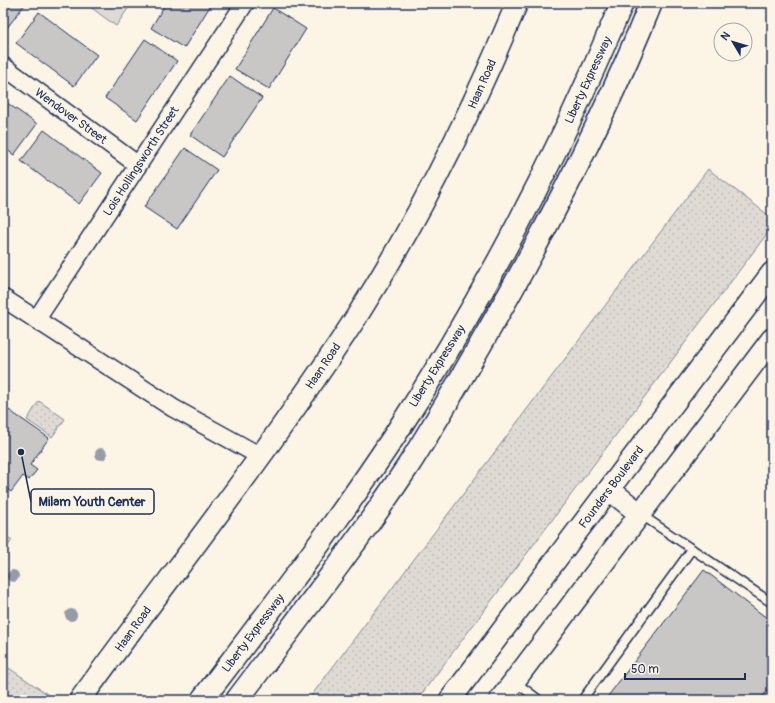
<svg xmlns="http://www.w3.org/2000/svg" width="775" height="703" viewBox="0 0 775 703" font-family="Pangolin,sans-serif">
<defs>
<pattern id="grass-dots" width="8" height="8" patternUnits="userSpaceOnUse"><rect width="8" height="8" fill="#dfdbd4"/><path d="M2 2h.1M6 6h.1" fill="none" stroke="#bfbcb8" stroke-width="1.8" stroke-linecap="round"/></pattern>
</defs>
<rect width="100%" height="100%" fill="#fcf5e5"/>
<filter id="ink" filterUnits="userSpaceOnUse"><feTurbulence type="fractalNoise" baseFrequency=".025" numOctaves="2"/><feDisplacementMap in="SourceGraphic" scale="8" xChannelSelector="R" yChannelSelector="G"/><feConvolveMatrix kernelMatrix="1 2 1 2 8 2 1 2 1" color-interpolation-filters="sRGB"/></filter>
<g filter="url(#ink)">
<!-- grass -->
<g fill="url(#grass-dots)" stroke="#7d8599">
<polygon points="708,169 772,218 772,227 417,700 308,700"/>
<polygon points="39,401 65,419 52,437 27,420"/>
<polygon points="3,664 47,694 43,700 3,700"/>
</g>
<!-- park -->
<g fill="#dfdbd4" stroke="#7d8599">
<polygon points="85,3 123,3 129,7 116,26"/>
<polygon points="3,534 12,540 3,553"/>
</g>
<!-- building -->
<g fill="#c8c7c6" stroke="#1b2f5e">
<polygon points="3,3 26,3 3,33"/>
<polygon points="166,3 212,3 184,48 151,28"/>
<polygon points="273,8 306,29 269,89 235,69"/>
<polygon points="39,12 97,55 74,86 16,43"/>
<polygon points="145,39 177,61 137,120 105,98"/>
<polygon points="230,76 262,98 222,157 190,135"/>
<polygon points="3,100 37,124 14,155 3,147"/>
<polygon points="44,130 102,173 79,204 21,161"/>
<polygon points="185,148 217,170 177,229 144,207"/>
<polygon points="3,406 49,438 30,465 37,470 29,480 23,476 11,492 3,486"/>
<polygon points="704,570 772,622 772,685 760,700 605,700"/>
</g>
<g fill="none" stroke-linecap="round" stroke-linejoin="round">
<defs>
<g id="service">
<polyline points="640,514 772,603"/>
<polyline points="514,681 539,700"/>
<polyline points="582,700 692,549"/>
</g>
<g id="minor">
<polyline points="3,66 138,165"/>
<polyline points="3,298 173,408 260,456"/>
<polyline points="36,320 245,3"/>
</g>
<g id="tertiary">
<polyline points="610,490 640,514"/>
<path d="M80 700C173 572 271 449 357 316 420 217 472 111 517 3"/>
<polyline points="450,700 772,273"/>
<polyline points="500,700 772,339"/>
</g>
<g id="motorway">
<path d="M202 700C268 613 335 526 395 435 484 298 559 153 622 3"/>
<path d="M237 700C295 623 355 546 408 466 444 410 477 351 510 293 562 199 611 103 651 3"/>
</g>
</defs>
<!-- service casing -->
<use href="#service" stroke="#1b2f5e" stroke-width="11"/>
<!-- minor casing -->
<use href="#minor" stroke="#1b2f5e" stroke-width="20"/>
<!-- tertiary casing -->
<use href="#tertiary" stroke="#1b2f5e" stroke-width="24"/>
<!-- motorway casing -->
<use href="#motorway" stroke="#1b2f5e" stroke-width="25"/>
<!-- service -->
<use href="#service" stroke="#fcf5e5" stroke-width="8"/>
<!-- minor -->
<use href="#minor" stroke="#fcf5e5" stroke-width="17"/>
<!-- tertiary -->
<use href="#tertiary" stroke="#fcf5e5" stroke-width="21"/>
<!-- motorway -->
<use href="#motorway" stroke="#fcf5e5" stroke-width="22"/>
</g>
<!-- trees -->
<g fill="#969ba8">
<circle cx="101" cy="454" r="6"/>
<circle cx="13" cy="576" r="6"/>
<circle cx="71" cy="615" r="6"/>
</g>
</g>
<g text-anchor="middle" stroke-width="3.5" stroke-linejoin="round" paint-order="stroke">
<!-- street labels -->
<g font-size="12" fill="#1b2f5e" stroke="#fcf5e5">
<text transform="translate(588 80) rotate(-65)" y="4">Liberty Expressway</text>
<text transform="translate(482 84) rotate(-66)" y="4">Haan Road</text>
<text transform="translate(71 116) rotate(36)" y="4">Wendover Street</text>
<text transform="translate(141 161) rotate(-57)" y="4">Lois Hollingsworth Street</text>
<text transform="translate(323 366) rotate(-56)" y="4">Haan Road</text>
<text transform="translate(437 366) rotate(-58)" y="4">Liberty Expressway</text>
<text transform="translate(611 487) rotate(-53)" y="4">Founders Boulevard</text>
<text transform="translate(133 629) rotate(-54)" y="4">Haan Road</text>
<text transform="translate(253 633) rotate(-53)" y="4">Liberty Expressway</text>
</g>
</g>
<!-- callouts -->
<path fill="none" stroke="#1b2f5e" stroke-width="1.5" d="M21 452L31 502"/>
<circle fill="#1b2f5e" stroke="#fcf5e5" stroke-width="1.5" cx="21" cy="452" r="4"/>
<rect fill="#fcf5e5" stroke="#1b2f5e" stroke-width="1.5" x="31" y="489" width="123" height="25" rx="4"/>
<g font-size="13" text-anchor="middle" font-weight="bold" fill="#1b2f5e">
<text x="92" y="506">Milam Youth Center</text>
</g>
<!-- margin -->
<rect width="775" height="703" fill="none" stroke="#fcf5e5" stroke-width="16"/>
<rect x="8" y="8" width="759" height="687" fill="none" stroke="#1b2f5e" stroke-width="1.5" filter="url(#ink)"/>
<!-- north arrow -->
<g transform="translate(733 42) rotate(308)"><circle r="19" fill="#fcf5e5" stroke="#a2a6af"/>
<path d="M0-3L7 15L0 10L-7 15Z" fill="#1b2f5e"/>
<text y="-6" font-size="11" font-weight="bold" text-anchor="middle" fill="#1b2f5e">N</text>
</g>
<!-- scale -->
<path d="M625 673v6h120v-6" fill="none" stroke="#1b2f5e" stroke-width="2"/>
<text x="631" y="673" font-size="12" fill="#1b2f5e" stroke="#fcf5e5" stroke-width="3" paint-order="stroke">50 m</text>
</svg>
